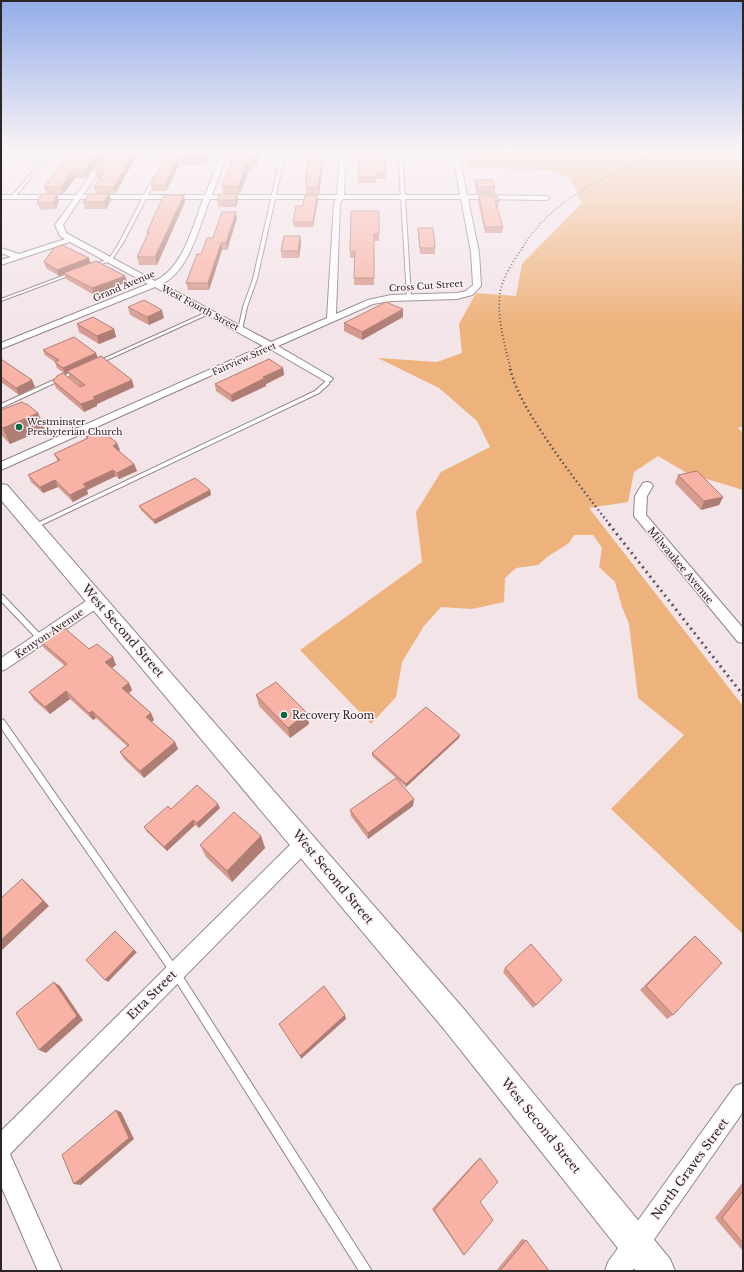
<svg xmlns="http://www.w3.org/2000/svg" width="744" height="1272" viewBox="0 0 744 1272" font-family="'Libre Baskerville',serif">
<rect width="100%" height="100%" fill="#f3e4e8"/>
<!-- green -->
<polygon fill="#eeb27c" points="498,150 743,150 743,427 738,427 743,434 743,490 687,473 658,456 634,472 628,502 589,508 743,706 743,934 611,809 684,735 638,698 629,624 622,607 615,582 599,567 602,548 593,535 574,535 569,543 547,557 538,565 516,568 505,578 504,602 472,609 441,607 424,626 402,662 396,697 371,724 300,650 422,562 416,512 441,472 490,447 477,421 439,388 378,358 437,362 462,353 459,324 476,293 516,296 522,264 582,203 570,178 550,170 467,168 468,159"/>
<g fill="none" stroke-linecap="round" stroke-linejoin="round">
<defs>
<g id="service">
<polygon points="51,150 54,150 14,198 12,198 12,196"/>
<polygon points="282,150 286,150 257,279 247,307 242,330 240,331 238,330 243,307 253,279"/>
<polygon points="398,150 402,150 411,296 409,297 407,296"/>
<polygon points="155,177 157,178 123,243 111,261 92,267 92,265 109,259 119,243 153,178"/>
<polygon points="73,272 76,273 1,301 1,299"/>
<polygon points="207,312 211,313 98,364 94,363"/>
<polygon points="76,370 80,371 1,408 1,404"/>
<polygon points="326,378 330,379 329,384 319,393 35,528 33,529 30,527 31,526 315,391 325,382"/>
<polygon points="1,595 3,595 42,636 44,638 42,640 38,640 1,601"/>
<polygon points="1,719 4,720 178,969 372,1271 359,1271 172,975 1,728"/>
</g>
<g id="minor">
<path d="M108 150H114L83 195H205L223 150H229L212 195H337L340 150H346L344 195H460L454 160 457 158 460 160 467 195 547 196 550 198 547 200 468 199 479 252 481 286 472 295 457 299 391 301 373 304 278 346 331 377 333 379 331 381H325L270 349 1 470V462L263 346 155 287 1 349V343L148 284 70 242 1 265V260L11 257 1 253V248L19 254 65 239 60 236 55 225 74 199H1V195H76ZM80 199H203C193 226 183 268 155 281L66 233 63 225ZM210 199H336L334 203 327 318 271 342 162 284C190 270 199 227 210 199ZM343 199H461L471 252 473 285 466 291 457 293 391 295 368 300 336 314 340 203Z"/>
<polygon points="647,482 651,483 653,486 647,496 646,515 743,628 743,643 738,642 634,516 635,496 643,483"/>
<polygon points="97,596 102,597 104,601 102,605 6,669 1,671 1,658 92,597"/>
<polygon points="304,835 310,837 313,843 310,849 10,1154 62,1271 38,1271 1,1186 1,1131 298,837"/>
<polygon points="743,1083 743,1112 632,1271 605,1271 608,1262 735,1086"/>
</g>
<polygon id="secondary" points="1,484 7,485 463,1008 670,1259 675,1271 636,1271 443,1028 1,500"/>
</defs>
<!-- service casing -->
<use href="#service" stroke="#918487" stroke-width="2"/>
<!-- minor casing -->
<use href="#minor" stroke="#918487" stroke-width="2"/>
<!-- secondary casing -->
<use href="#secondary" stroke="#918487" stroke-width="2"/>
<!-- service -->
<use href="#service" fill="#fff" fill-rule="evenodd"/>
<!-- minor -->
<use href="#minor" fill="#fff" fill-rule="evenodd"/>
<!-- secondary -->
<use href="#secondary" fill="#fff" fill-rule="evenodd"/>
<!-- rail-far3 -->
<path stroke="#5d5456" stroke-width="1.5" stroke-dasharray="1 2" stroke-linecap="butt" d="M522 248C532 232 546 216 561 205 591 182 627 167 660 150"/>
<!-- rail-far2 -->
<path stroke="#5d5456" stroke-width="2" stroke-dasharray="1 2.5" stroke-linecap="butt" d="M511 370C505 347 495 311 501 288 505 273 515 259 523 247"/>
<!-- rail-far1 -->
<path stroke="#5d5456" stroke-width="2.5" stroke-dasharray="1.5 3" stroke-linecap="butt" d="M510 369C518 397 533 419 549 443 568 471 589 498 610 525"/>
<!-- rail -->
<polyline stroke="#5d5456" stroke-width="3" stroke-dasharray="2 4" stroke-linecap="butt" points="609,524 743,695"/>
</g>
<!-- wall -->
<g fill="#d69a8f">
<polygon points="106,150 86,178 75,178 63,194 47,194 44,187 65,161 64,157"/>
<polygon points="110,150 140,150 115,194 96,194 94,187 100,178 97,178 95,171"/>
<polygon points="169,150 211,150 205,165 179,165 166,191 152,191 151,185"/>
<polygon points="235,150 261,150 256,167 252,167 250,172 248,172 240,194 223,194 222,186"/>
<polygon points="325,150 319,194 306,194 305,178"/>
<polygon points="359,150 386,173 386,179 376,179 376,183 358,183"/>
<polygon points="475,180 495,187 495,194 476,194 475,187"/>
<polygon points="109,194 111,200 106,209 85,209 83,202"/>
<polygon points="184,195 185,202 157,265 139,265 137,257 147,236 147,232 153,219 153,218"/>
<polygon points="317,195 318,200 313,227 294,227 293,222 303,206"/>
<polygon points="479,196 499,201 498,207 497,207 503,227 502,233 485,233 478,202"/>
<polygon points="59,200 56,209 40,210 37,203"/>
<polygon points="217,200 238,200 236,207 219,207"/>
<polygon points="379,211 379,241 374,241 374,285 354,285 355,258 350,258 350,251"/>
<polygon points="237,218 227,250 222,250 209,290 188,290 186,283 201,254 213,238"/>
<polygon points="418,228 435,248 435,254 420,254 418,234"/>
<polygon points="300,236 301,244 299,258 282,258 281,251"/>
<polygon points="44,262 91,263 125,276 127,282 94,295 66,279 64,274 59,276 46,268"/>
<polygon points="128,307 164,318 149,325 130,315"/>
<polygon points="403,309 403,317 362,340 344,331 344,323"/>
<polygon points="77,324 114,329 116,337 99,344 79,332"/>
<polygon points="43,350 96,353 97,358 134,387 97,404 97,406 84,412 56,388 53,381 81,387 70,378 68,372 65,374 57,368 55,362 45,355"/>
<polygon points="1,359 32,380 35,387 19,395 1,382"/>
<polygon points="283,368 284,375 266,384 266,386 232,402 216,391 215,384"/>
<polygon points="25,404 38,413 45,429 10,444 1,435 1,410"/>
<polygon points="86,437 120,450 119,451 134,464 137,471 119,479 116,476 87,490 88,494 73,502 58,487 43,493 31,482 28,475 58,462 54,454 87,439"/>
<polygon points="678,475 723,497 719,505 701,510 675,483"/>
<polygon points="210,490 211,495 155,524 141,510 139,506"/>
<polygon points="39,640 89,649 113,657 116,665 112,668 129,683 132,690 129,693 151,713 154,720 152,722 175,742 178,749 144,778 124,759 120,752 127,746 96,718 93,720 70,699 50,714 34,700 29,692 65,666 44,648"/>
<polygon points="256,695 307,713 309,724 290,738 259,706"/>
<polygon points="460,735 459,738 406,787 372,756 372,753"/>
<polygon points="413,806 368,839 351,816 350,810"/>
<polygon points="220,808 199,828 195,825 167,851 147,832 144,827 171,809"/>
<polygon points="261,836 265,848 232,882 206,857 200,845"/>
<polygon points="695,936 673,1015 667,1019 640,990 689,941"/>
<polygon points="505,968 562,980 533,1008 503,972"/>
<polygon points="480,1158 464,1255 462,1253 432,1209 478,1159"/>
<polygon points="743,1182 743,1251 715,1218"/>
<polygon points="522,1239 526,1240 549,1271 496,1271"/>
</g>
<!-- shaded-wall -->
<g fill="#ae7d74">
<polygon points="100,150 106,150 86,178 84,171"/>
<polygon points="135,150 140,150 115,194 114,187"/>
<polygon points="208,150 211,150 205,165 204,159"/>
<polygon points="258,150 261,150 256,167 255,159"/>
<polygon points="324,150 325,150 319,194 318,187"/>
<polygon points="178,159 179,165 166,191 165,185"/>
<polygon points="251,159 252,167 250,172 249,164"/>
<polygon points="247,164 248,172 240,194 239,186"/>
<polygon points="73,171 75,178 63,194 61,187"/>
<polygon points="57,194 59,200 56,209 54,202"/>
<polygon points="109,194 111,200 106,209 104,202"/>
<polygon points="237,194 238,200 236,207 235,200"/>
<polygon points="184,195 185,202 157,265 155,257"/>
<polygon points="317,195 318,200 313,227 313,222"/>
<polygon points="236,212 237,218 227,250 226,243"/>
<polygon points="300,236 301,244 299,258 298,251"/>
<polygon points="221,243 222,250 209,290 208,283"/>
<polygon points="89,258 91,264 63,273 64,274 59,276 57,270"/>
<polygon points="125,276 127,282 94,295 92,288"/>
<polygon points="403,309 403,317 362,340 362,332"/>
<polygon points="162,310 164,318 149,325 147,317"/>
<polygon points="114,329 116,337 99,344 97,336"/>
<polygon points="96,353 98,359 67,371 68,372 65,374 63,368"/>
<polygon points="283,368 284,375 266,384 266,386 232,402 231,395 263,377"/>
<polygon points="32,380 35,387 19,395 16,388"/>
<polygon points="132,380 134,387 97,404 97,406 84,412 81,404 93,397"/>
<polygon points="38,413 45,429 10,444 3,428"/>
<polygon points="117,443 120,450 115,452 113,446"/>
<polygon points="134,464 137,471 119,479 117,473"/>
<polygon points="113,470 116,476 87,490 88,494 73,502 70,495 83,484"/>
<polygon points="55,480 58,487 43,493 40,487"/>
<polygon points="210,490 211,495 155,524 154,520"/>
<polygon points="723,497 719,505 701,510 704,501"/>
<polygon points="113,657 116,665 109,670 105,662"/>
<polygon points="129,683 132,690 126,695 122,688"/>
<polygon points="66,691 70,699 50,714 45,707"/>
<polygon points="92,711 96,718 93,720 89,713"/>
<polygon points="151,713 154,720 149,724 146,717"/>
<polygon points="307,713 309,724 290,738 288,728"/>
<polygon points="460,735 459,738 406,787 406,784"/>
<polygon points="175,742 178,749 144,778 140,771"/>
<polygon points="414,799 413,806 368,839 368,833"/>
<polygon points="218,804 220,808 199,828 197,823"/>
<polygon points="193,820 195,825 167,851 164,847"/>
<polygon points="261,836 265,848 232,882 227,871"/>
<polygon points="22,879 28,884 49,906 1,951 1,940"/>
<polygon points="134,950 137,952 108,982 105,980"/>
<polygon points="54,982 60,986 83,1020 46,1053 39,1050"/>
<polygon points="345,1015 346,1019 301,1059 300,1056"/>
<polygon points="116,1110 121,1112 134,1139 81,1185 74,1184"/>
</g>
<!-- building -->
<g fill="#f9b3a6" stroke="#ae7d74">
<polygon points="69,150 100,150 84,171 73,171 61,187 44,187 66,159 66,157 64,157"/>
<polygon points="110,150 135,150 114,187 94,187 104,171 95,171"/>
<polygon points="169,150 208,150 204,159 178,159 165,185 151,185"/>
<polygon points="235,150 258,150 255,159 251,159 249,164 247,164 239,186 222,186"/>
<polygon points="310,150 324,150 318,187 306,187 307,178 305,178"/>
<polygon points="359,150 385,150 386,173 376,173 376,177 358,177"/>
<polygon points="475,180 493,180 495,187 477,187"/>
<polygon points="41,194 57,194 54,202 37,203"/>
<polygon points="89,194 109,194 104,202 83,202"/>
<polygon points="220,194 237,194 235,200 217,200"/>
<polygon points="164,195 184,195 155,257 137,257 149,232 147,232 154,217 153,218"/>
<polygon points="305,195 317,195 313,222 293,222 296,206 303,206"/>
<polygon points="479,196 497,196 499,201 495,201 503,227 485,227"/>
<polygon points="351,211 379,211 379,234 374,234 374,278 354,278 355,251 350,251"/>
<polygon points="222,212 236,212 226,243 221,243 208,283 186,283 197,254 201,254 207,238 213,238"/>
<polygon points="418,228 433,228 435,248 420,248"/>
<polygon points="284,236 300,236 298,251 281,251"/>
<polygon points="62,245 89,258 57,270 44,262 54,248"/>
<polygon points="96,261 125,276 92,288 63,273"/>
<polygon points="144,300 162,310 147,317 128,307"/>
<polygon points="386,302 403,309 362,332 344,323"/>
<polygon points="93,317 114,329 97,336 77,324"/>
<polygon points="74,337 96,353 63,368 55,362 59,360 43,350"/>
<polygon points="101,356 132,380 93,397 95,399 81,404 53,381 57,376 63,373 80,387 85,385 67,371"/>
<polygon points="1,359 32,380 16,388 1,377"/>
<polygon points="269,359 283,368 263,377 265,378 231,395 215,384"/>
<polygon points="22,402 25,404 27,404 38,413 3,428 1,426 1,410"/>
<polygon points="101,430 117,443 113,446 134,464 117,473 113,470 83,484 86,487 70,495 55,480 40,487 28,475 60,460 54,454 88,438 86,437"/>
<polygon points="697,471 723,497 704,501 678,475"/>
<polygon points="195,478 210,490 154,520 139,506"/>
<polygon points="61,625 89,649 97,644 113,657 105,662 129,683 122,688 151,713 146,717 175,742 140,771 120,752 129,745 92,711 89,713 66,691 45,707 29,692 67,664 39,640"/>
<polygon points="276,682 307,713 288,728 256,695"/>
<polygon points="426,707 460,735 406,784 372,753"/>
<polygon points="396,778 414,799 368,833 350,810"/>
<polygon points="197,785 218,804 197,823 193,820 164,847 144,827 168,806 171,809"/>
<polygon points="234,812 261,836 227,871 200,845"/>
<polygon points="22,879 43,901 1,940 1,898"/>
<polygon points="115,931 134,950 105,980 86,960"/>
<polygon points="695,936 722,963 673,1015 646,986"/>
<polygon points="531,944 562,980 536,1005 505,968"/>
<polygon points="54,982 77,1016 39,1050 16,1013"/>
<polygon points="324,986 345,1015 300,1056 279,1024"/>
<polygon points="116,1110 129,1138 74,1184 62,1155"/>
<polygon points="480,1158 498,1182 480,1202 493,1220 464,1255 434,1210"/>
<polygon points="743,1191 743,1243 722,1218"/>
<polygon points="526,1240 549,1271 500,1271"/>
</g>
<!-- sky -->
<linearGradient id="sky" x2="0" y2="1"><stop stop-color="#93ade9"/><stop offset="0.46" stop-color="#faf3f5"/><stop offset="1" stop-color="#faf3f5" stop-opacity="0"/></linearGradient>
<rect width="744" height="328" fill="url(#sky)"/>
<!-- markers -->
<g fill="#046b41" stroke="#fef2f5" stroke-width="1.5">
<circle cx="19" cy="427" r="4"/>
<circle cx="284" cy="715" r="4"/>
</g>
<g text-anchor="middle" stroke-width="3" stroke-linejoin="round" paint-order="stroke">
<!-- far-street labels -->
<g font-size="9" fill="#2b2526" stroke="#fef2f5">
<text transform="translate(124 286) rotate(-23)" y="3">Grand Avenue</text>
<text transform="translate(426 286) rotate(-4)" y="3">Cross Cut Street</text>
<text transform="translate(200 308) rotate(28)" y="3">West Fourth Street</text>
<text transform="translate(244 359) rotate(-24)" y="3">Fairview Street</text>
</g>
<!-- far-poi labels -->
<g font-size="9" fill="#2b2526" stroke="#fef2f5" text-anchor="start">
<text x="27" y="425">Westminster<tspan x="27" dy="10">Presbyterian Church</tspan></text>
</g>
<!-- street labels -->
<g font-size="10" fill="#2b2526" stroke="#fef2f5">
<text transform="translate(681 565) rotate(50)" y="4">Milwaukee Avenue</text>
<text transform="translate(49 633) rotate(-34)" y="4">Kenyon Avenue</text>
</g>
<!-- poi labels -->
<g font-size="10" fill="#2b2526" stroke="#fef2f5" text-anchor="start">
<text x="292" y="719">Recovery Room</text>
</g>
<!-- near-street labels -->
<g font-size="12" fill="#2b2526" stroke="#fef2f5">
<text transform="translate(123 631) rotate(49)" y="4">West Second Street</text>
<text transform="translate(333 877) rotate(50)" y="4">West Second Street</text>
<text transform="translate(152 995) rotate(-45)" y="4">Etta Street</text>
<text transform="translate(541 1126) rotate(51)" y="4">West Second Street</text>
<text transform="translate(690 1169) rotate(-54)" y="4">North Graves Street</text>
</g>
</g>
<!-- border -->
<rect width="744" height="1272" fill="none" stroke="#2b2526" stroke-width="4"/>
</svg>
